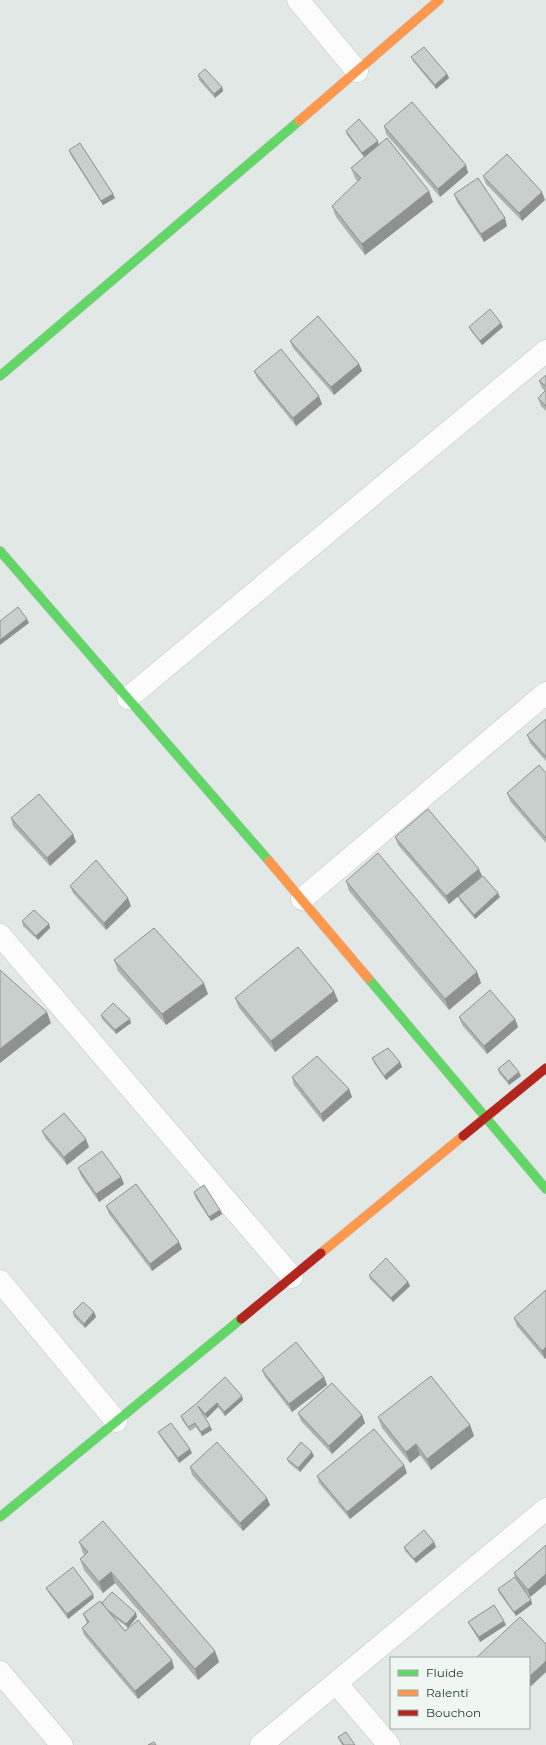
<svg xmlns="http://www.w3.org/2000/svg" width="546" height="1745" viewBox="0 0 546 1745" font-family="Montserrat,sans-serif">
<rect width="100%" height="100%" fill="#e2e8e5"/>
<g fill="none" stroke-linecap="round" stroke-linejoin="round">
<defs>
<g id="street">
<polyline points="298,0 357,71"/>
<polyline points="128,698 546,351"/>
<polyline points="302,899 546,693"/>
<polyline points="0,935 292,1277"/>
<polyline points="0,1281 116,1421"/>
<polyline points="0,1672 62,1745"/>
<polyline points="336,1683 389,1745"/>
<polyline points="261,1745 546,1509"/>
</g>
<g id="fast">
<polyline points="0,376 299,121"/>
<polyline points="0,551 269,861"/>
<polyline points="368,978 546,1189"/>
<polyline points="0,1517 241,1319"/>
</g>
<g id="slow">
<polyline points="299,121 439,0"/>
<polyline points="269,861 368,978"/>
<polyline points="321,1253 463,1136"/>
</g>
<g id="jam">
<polyline points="463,1136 546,1068"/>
<polyline points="241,1319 321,1253"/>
</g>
</defs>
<!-- street casing -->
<use href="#street" stroke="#bfc5c2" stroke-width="23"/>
<!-- fast casing -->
<use href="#fast" stroke="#bec5c2" stroke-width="10"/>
<!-- slow casing -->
<use href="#slow" stroke="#bec5c2" stroke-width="10"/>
<!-- jam casing -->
<use href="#jam" stroke="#bec5c2" stroke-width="10"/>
<!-- street -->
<use href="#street" stroke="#fbfcfb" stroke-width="22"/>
<!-- fast -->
<use href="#fast" stroke="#63d668" stroke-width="9"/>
<!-- slow -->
<use href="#slow" stroke="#ff974d" stroke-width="9"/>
<!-- jam -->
<use href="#jam" stroke="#b3261e" stroke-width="9"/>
</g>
<!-- wall -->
<g fill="#adb2af">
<polygon points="411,57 447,74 449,78 436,89 413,61"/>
<polygon points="198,75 222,87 223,91 215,98 199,80"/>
<polygon points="384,126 466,165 468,173 440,197 386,134"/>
<polygon points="346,131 379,145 433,202 365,255 336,217 332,206 358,182 355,178 351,168 370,152 364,157 347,135"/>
<polygon points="69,150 115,198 103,205 70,154"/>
<polygon points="483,176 545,200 522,221 486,184"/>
<polygon points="454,194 507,226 484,242 457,202"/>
<polygon points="469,327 503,327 482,345 471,331"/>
<polygon points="290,341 359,364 362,371 334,395 293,348"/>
<polygon points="254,371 322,404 296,426 257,378"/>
<polygon points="546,375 546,411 541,406 538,398 545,391 542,388 539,381"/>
<polygon points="546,719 546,761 530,743 527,735"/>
<polygon points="546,773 546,843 510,801 507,793"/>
<polygon points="11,818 73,834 76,842 50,866 13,826"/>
<polygon points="395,837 482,876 449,904 398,845"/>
<polygon points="346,881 477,972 481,983 449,1010 349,891"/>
<polygon points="70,886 131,906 106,930 73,893"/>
<polygon points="458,896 500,897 475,919 460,901"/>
<polygon points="22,921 49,924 50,928 38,940 23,926"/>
<polygon points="114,960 208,994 166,1025 118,971"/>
<polygon points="334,991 338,1001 275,1052 239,1008 235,998"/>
<polygon points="101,1015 131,1023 116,1034 102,1019"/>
<polygon points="459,1017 515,1019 518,1027 487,1054 462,1025"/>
<polygon points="372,1058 402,1067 386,1080 374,1063"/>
<polygon points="498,1069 521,1076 509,1085 499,1073"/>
<polygon points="292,1077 349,1089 352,1097 323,1122 294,1085"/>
<polygon points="42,1131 89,1147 67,1165 45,1138"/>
<polygon points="78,1168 121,1177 124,1184 99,1202 81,1176"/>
<polygon points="194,1192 220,1210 222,1214 211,1221 195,1197"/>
<polygon points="106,1206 182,1249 152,1271 109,1214"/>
<polygon points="369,1275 408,1282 410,1286 393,1302 370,1279"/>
<polygon points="546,1290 545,1359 517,1326 514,1318"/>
<polygon points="73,1312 94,1312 96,1317 85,1328 74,1317"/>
<polygon points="262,1370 324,1377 327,1385 292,1412 265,1377"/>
<polygon points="243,1400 225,1416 218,1407 207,1418 203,1414 212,1430 202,1436 196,1427 190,1431 182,1420 181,1416 196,1404"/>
<polygon points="298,1413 362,1415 365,1423 332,1454 301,1421"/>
<polygon points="378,1417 470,1425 474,1436 431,1470 420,1455 410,1463 382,1428"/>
<polygon points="158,1432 192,1453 179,1463 160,1436"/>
<polygon points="314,1456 300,1472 289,1463 287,1459"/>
<polygon points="190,1467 267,1498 270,1505 243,1531 192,1475"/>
<polygon points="407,1473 350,1519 319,1483 317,1476"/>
<polygon points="79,1542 215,1651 219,1662 198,1680 115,1583 103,1593 84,1570 80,1559 85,1555 83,1553"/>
<polygon points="434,1542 436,1547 416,1563 405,1551 404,1547"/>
<polygon points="546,1545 546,1584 530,1597 523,1589 531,1600 532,1604 516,1616 499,1593 498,1589 515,1577 514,1573"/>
<polygon points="46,1588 94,1598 68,1619 48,1592"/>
<polygon points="102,1603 137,1617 128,1628 114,1617 125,1631 174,1668 138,1699 84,1635 82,1628 87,1623 83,1614"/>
<polygon points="468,1622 506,1625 480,1642 470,1626"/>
<polygon points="338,1737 355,1745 342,1745 340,1742"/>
</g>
<!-- shaded-wall -->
<g fill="#8d918f">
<polygon points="447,74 449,78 436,89 435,85"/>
<polygon points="222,87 223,91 215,98 214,94"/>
<polygon points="378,141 379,145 364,157 362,153"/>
<polygon points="466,165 468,173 440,197 438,189"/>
<polygon points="429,191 433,202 365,255 362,244"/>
<polygon points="542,192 545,200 522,221 519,213"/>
<polygon points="113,194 115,198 103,205 101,201"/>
<polygon points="505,218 507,226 484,242 481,234"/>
<polygon points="501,323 503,327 482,345 480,341"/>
<polygon points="359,364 362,371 334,395 331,387"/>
<polygon points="319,396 322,404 296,426 293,418"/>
<polygon points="27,619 29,623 0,645 0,640"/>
<polygon points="73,834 76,842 50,866 47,858"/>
<polygon points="479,869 482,876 449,904 446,896"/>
<polygon points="498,893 500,897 475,919 474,915"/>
<polygon points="128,898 131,906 106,930 104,923"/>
<polygon points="49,924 50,928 38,940 36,936"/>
<polygon points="477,972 481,983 449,1010 445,999"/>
<polygon points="204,983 208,994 166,1025 162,1014"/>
<polygon points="334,991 338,1001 275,1052 271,1041"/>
<polygon points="47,1012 51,1023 0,1063 0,1049"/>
<polygon points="130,1019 131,1023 116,1034 115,1030"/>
<polygon points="515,1019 518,1027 487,1054 484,1046"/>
<polygon points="400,1062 402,1067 386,1080 384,1076"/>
<polygon points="519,1072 521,1076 509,1085 508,1081"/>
<polygon points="349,1089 352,1097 323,1122 321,1114"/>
<polygon points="86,1139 89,1147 67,1165 64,1157"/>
<polygon points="121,1177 124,1184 99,1202 96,1194"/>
<polygon points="220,1210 222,1214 211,1221 209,1217"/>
<polygon points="179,1242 182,1249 152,1271 150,1264"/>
<polygon points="408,1282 410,1286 393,1302 391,1298"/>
<polygon points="94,1312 96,1317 85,1328 84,1324"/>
<polygon points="546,1347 546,1358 545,1359 542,1351"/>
<polygon points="324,1377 327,1385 292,1412 289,1404"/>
<polygon points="242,1396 243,1400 225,1416 224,1412"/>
<polygon points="217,1403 218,1407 207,1418 205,1414"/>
<polygon points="362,1415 365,1423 332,1454 329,1446"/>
<polygon points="470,1425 474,1436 431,1470 427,1459"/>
<polygon points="210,1426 212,1430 202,1436 201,1432"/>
<polygon points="416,1444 420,1455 410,1463 406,1452"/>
<polygon points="190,1449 192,1453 179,1463 178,1458"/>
<polygon points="312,1452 314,1456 300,1472 298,1468"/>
<polygon points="404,1465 407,1473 350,1519 347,1512"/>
<polygon points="267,1498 270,1505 243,1531 240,1523"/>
<polygon points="434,1542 436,1547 416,1563 414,1559"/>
<polygon points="111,1572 115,1583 103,1593 99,1582"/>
<polygon points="546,1574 546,1584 530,1597 528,1590"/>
<polygon points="93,1594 94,1598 68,1619 67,1614"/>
<polygon points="531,1600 532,1604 516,1616 514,1612"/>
<polygon points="136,1613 137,1617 128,1628 126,1624"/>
<polygon points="504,1621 506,1625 480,1642 479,1637"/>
<polygon points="215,1651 219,1662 198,1680 195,1669"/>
<polygon points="172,1660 174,1668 138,1699 135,1691"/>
<polygon points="546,1661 546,1672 529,1688 529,1677"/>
</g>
<!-- building -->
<g fill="#c9cfcc" stroke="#8d918f">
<polygon points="424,47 447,74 435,85 411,57"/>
<polygon points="205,69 222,87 214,94 198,75"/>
<polygon points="412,102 466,165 438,189 384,126"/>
<polygon points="359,119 378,141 362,153 346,131"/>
<polygon points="387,138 429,191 362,244 332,206 361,178 351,168"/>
<polygon points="80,143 113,194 101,201 69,150"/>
<polygon points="507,154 542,192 519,213 483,176"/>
<polygon points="478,178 505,218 481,234 454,194"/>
<polygon points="490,309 501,323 480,341 469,327"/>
<polygon points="318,316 359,364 331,387 290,341"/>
<polygon points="281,349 319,396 293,418 254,371"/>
<polygon points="546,375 546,386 539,381"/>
<polygon points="546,390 546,406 538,398"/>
<polygon points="18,607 27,619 0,640 0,621"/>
<polygon points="546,719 546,757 527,735"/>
<polygon points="539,765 546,773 546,838 507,793"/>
<polygon points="39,794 73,834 47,858 11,818"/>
<polygon points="428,809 479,869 446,896 395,837"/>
<polygon points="378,853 477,972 445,999 346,881"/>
<polygon points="96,860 128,898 104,923 70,886"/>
<polygon points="483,876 498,893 474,915 458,896"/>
<polygon points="34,910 49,924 36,936 22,921"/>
<polygon points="154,928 204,983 162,1014 114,960"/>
<polygon points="298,947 334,991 271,1041 235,998"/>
<polygon points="0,970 47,1012 0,1049"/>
<polygon points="490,990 515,1019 484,1046 459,1017"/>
<polygon points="113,1003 130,1019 115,1030 101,1015"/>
<polygon points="388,1048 400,1062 384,1076 372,1058"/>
<polygon points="317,1056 349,1089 321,1114 292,1077"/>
<polygon points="509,1060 519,1072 508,1081 498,1069"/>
<polygon points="64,1113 86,1139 64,1157 42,1131"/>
<polygon points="102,1151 121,1177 96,1194 78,1168"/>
<polygon points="136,1184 179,1242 150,1264 106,1206"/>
<polygon points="204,1185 220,1210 209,1217 194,1192"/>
<polygon points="386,1258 408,1282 391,1298 369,1275"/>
<polygon points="546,1290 546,1347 542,1351 514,1318"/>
<polygon points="83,1302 94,1312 84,1324 73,1312"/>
<polygon points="296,1342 324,1377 289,1404 262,1370"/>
<polygon points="431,1376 470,1425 427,1459 416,1444 406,1452 378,1417"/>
<polygon points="225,1377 242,1396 224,1412 217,1403 205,1414 198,1406 210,1426 201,1432 195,1423 188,1427 181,1416 196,1404"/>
<polygon points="332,1383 362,1415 329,1446 298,1413"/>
<polygon points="171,1423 190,1449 178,1458 158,1432"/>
<polygon points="374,1429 404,1465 347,1512 317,1476"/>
<polygon points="217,1442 267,1498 240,1523 190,1467"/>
<polygon points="301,1442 312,1452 298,1468 287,1459"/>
<polygon points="103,1521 215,1651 195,1669 111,1572 99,1582 80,1559 88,1552 79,1542"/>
<polygon points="424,1530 434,1542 414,1559 404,1547"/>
<polygon points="546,1545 546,1574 528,1590 514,1573"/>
<polygon points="73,1567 93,1594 67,1614 46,1588"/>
<polygon points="515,1577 531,1600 514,1612 498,1589"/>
<polygon points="112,1592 136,1613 126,1624 106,1609 102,1603"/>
<polygon points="100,1601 125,1631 138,1620 172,1660 135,1691 82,1628 89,1622 83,1614"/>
<polygon points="494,1605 504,1621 479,1637 468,1622"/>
<polygon points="520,1617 546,1644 546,1661 529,1677 529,1658 476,1658"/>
<polygon points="346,1732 355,1745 344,1745 338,1737"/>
<polygon points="154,1742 156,1745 148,1745"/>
</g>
<!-- legend -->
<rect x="390" y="1657" width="140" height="72" fill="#f0f7f3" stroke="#9daca6"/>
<rect x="398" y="1670" width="20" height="6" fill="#63d668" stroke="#9daca6"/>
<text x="426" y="1677" font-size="12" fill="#203b32">Fluide</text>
<rect x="398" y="1690" width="20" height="6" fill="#ff974d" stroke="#9daca6"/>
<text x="426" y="1697" font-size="12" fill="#203b32">Ralenti</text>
<rect x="398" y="1710" width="20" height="6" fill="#b3261e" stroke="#9daca6"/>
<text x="426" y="1717" font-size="12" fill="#203b32">Bouchon</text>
</svg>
